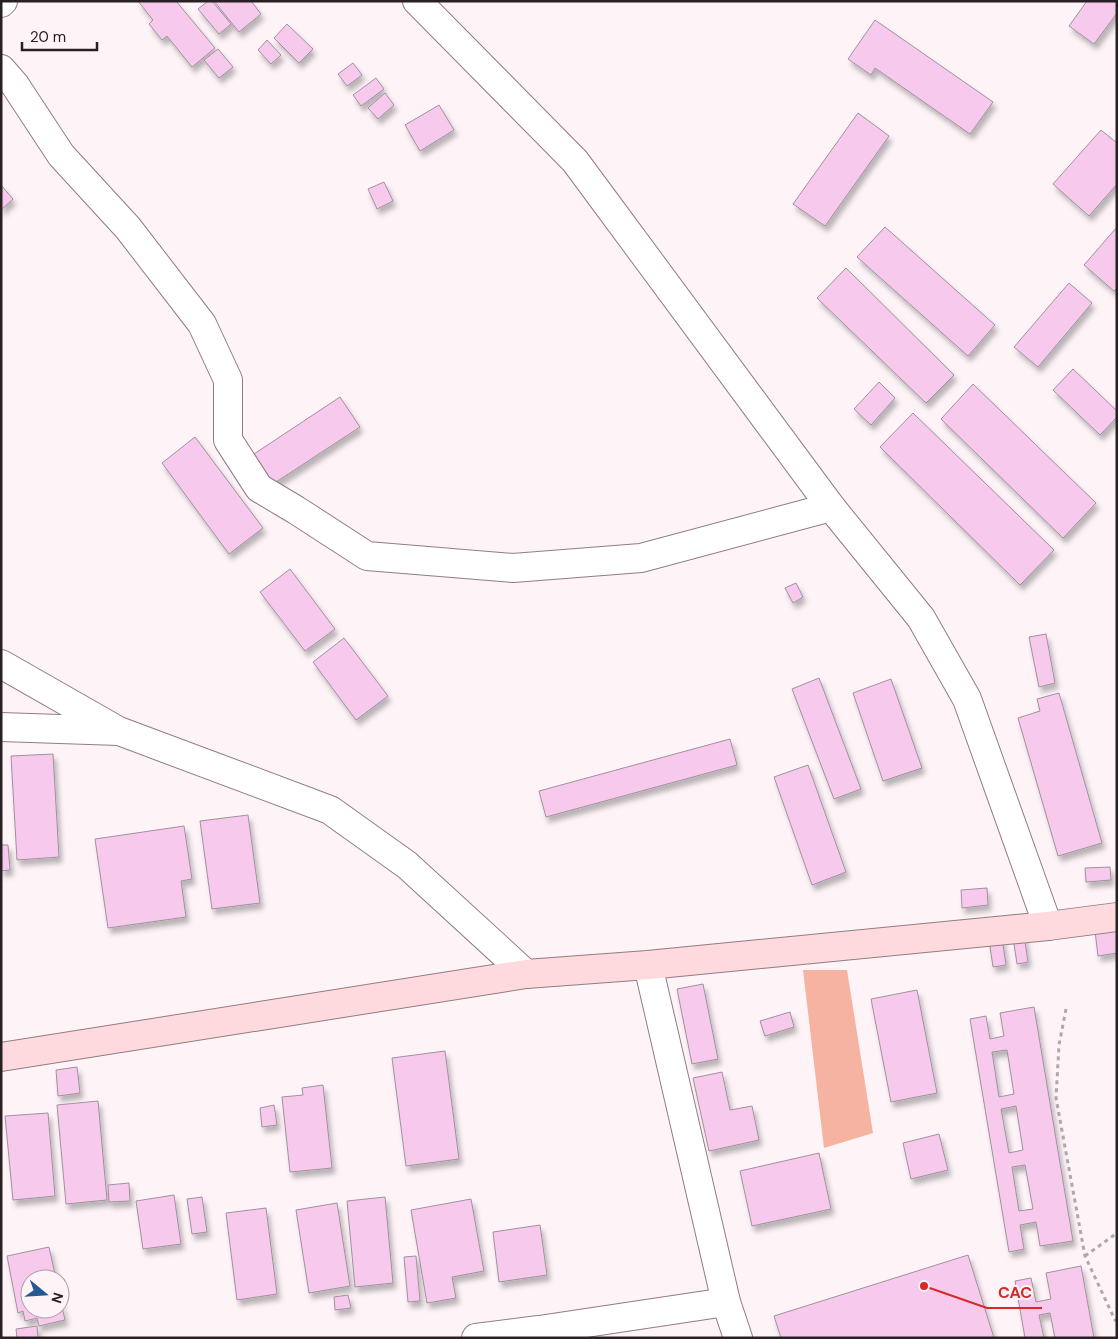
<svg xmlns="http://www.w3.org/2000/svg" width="1118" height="1339" viewBox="0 0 1118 1339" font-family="'DM Sans',sans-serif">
<defs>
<filter id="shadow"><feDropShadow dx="3" dy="5.5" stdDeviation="2.5" flood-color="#0004"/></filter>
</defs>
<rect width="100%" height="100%" fill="#fef4f8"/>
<!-- green -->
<polygon fill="#f6b3a1" points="803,970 847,970 873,1133 824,1148"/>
<!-- building -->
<g fill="#f7c9ed" stroke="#a1909d" fill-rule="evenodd" filter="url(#shadow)">
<polygon points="138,1 176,1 215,48 192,67 167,36 162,40 149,24 153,20"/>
<polygon points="208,1 212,1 231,24 219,34 198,9"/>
<polygon points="214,1 251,1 261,14 239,32"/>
<polygon points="1087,1 1117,1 1117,13 1094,44 1069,26"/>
<polygon points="875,20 993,102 970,134 875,68 871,75 848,59"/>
<polygon points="287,24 313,49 299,63 274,38"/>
<polygon points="267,40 281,55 271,64 258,50"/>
<polygon points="218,49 233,67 219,78 204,60"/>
<polygon points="353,63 362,75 347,86 338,74"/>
<polygon points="376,78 384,89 361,106 353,95"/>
<polygon points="385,93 394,105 378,119 368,108"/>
<polygon points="439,105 454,130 420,151 405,125"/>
<polygon points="858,113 889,136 825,226 793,204"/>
<polygon points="1101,130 1117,143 1117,184 1089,216 1053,184"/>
<polygon points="384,182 393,201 377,209 368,189"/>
<polygon points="1,185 13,199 1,210"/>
<polygon points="885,227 995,325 968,356 857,257"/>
<polygon points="1117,227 1117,288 1114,291 1084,265"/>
<polygon points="846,268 954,375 926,403 817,298"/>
<polygon points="1069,283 1092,303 1038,367 1014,347"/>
<polygon points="1073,369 1117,411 1117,417 1100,435 1053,390"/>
<polygon points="879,382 895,398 871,425 854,409"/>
<polygon points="973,384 1096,503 1063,538 941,419"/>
<polygon points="340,397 360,427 273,484 254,454"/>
<polygon points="913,413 1054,550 1020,585 880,447"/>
<polygon points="195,437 263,528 229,554 162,463"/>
<polygon points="290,569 335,629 305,651 260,592"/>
<polygon points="796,583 803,597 793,603 785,588"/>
<polygon points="1046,634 1055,683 1039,687 1029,637"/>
<polygon points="344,638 388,696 356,720 313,662"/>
<polygon points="819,678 861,789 834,799 792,689"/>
<polygon points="891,679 922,768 883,781 853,693"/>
<polygon points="1059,693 1102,843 1058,856 1018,718 1040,711 1037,699"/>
<polygon points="730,739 737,765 546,817 539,791"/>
<polygon points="53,754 59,857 17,860 11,756"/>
<polygon points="808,765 846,872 812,885 774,777"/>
<polygon points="248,815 260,903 212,909 200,821"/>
<polygon points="184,826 192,879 181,881 186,917 108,928 95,839"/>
<polygon points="1,845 8,845 10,870 1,871"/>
<polygon points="1110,867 1111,880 1086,882 1085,868"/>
<polygon points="987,888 988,905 962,908 961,890"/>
<polygon points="1117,928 1117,953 1098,956 1095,931"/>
<polygon points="1024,935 1028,962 1017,964 1013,937"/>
<polygon points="1002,938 1006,965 993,967 989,940"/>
<polygon points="703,984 718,1059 692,1064 677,989"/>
<polygon points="917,990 937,1093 891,1102 871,999"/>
<path d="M1034 1007 1073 1241 1040 1246 1036 1222 1020 1225 1024 1249 1009 1252 970 1019 986 1016 990 1039 1004 1036 1000 1013ZM1007 1050 1014 1094 999 1097 992 1052ZM1016 1106 1023 1150 1009 1153 1001 1109ZM1025 1165 1033 1209 1019 1211 1012 1167Z"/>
<polygon points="790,1012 794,1027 765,1036 760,1021"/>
<polygon points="445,1051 459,1159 406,1166 392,1058"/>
<polygon points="77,1067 80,1093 58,1096 56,1070"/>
<polygon points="722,1072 730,1110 752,1106 759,1140 709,1151 693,1078"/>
<polygon points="323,1085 332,1168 290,1172 282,1097 303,1095 302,1088"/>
<polygon points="98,1101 107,1200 66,1204 57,1105"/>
<polygon points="274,1105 277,1125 262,1127 260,1108"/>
<polygon points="48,1113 55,1196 13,1200 5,1116"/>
<polygon points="939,1134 948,1170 911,1179 903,1143"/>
<polygon points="819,1153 831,1209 752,1226 740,1171"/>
<polygon points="129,1183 130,1201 109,1202 108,1185"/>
<polygon points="174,1195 181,1244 143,1249 136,1201"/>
<polygon points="202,1197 207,1232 192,1234 187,1199"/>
<polygon points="385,1197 393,1283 355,1287 347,1201"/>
<polygon points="471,1199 484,1271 452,1277 456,1298 427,1303 411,1210"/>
<polygon points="337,1203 350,1286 309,1293 296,1210"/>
<polygon points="266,1208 277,1294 237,1300 226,1213"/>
<polygon points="540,1225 547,1275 499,1282 493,1232"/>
<polygon points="49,1247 56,1279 30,1279 30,1309 60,1309 60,1298 65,1320 39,1326 37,1318 25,1321 23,1311 18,1313 7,1256"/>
<polygon points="968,1255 994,1338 781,1338 774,1316"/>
<polygon points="416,1256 420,1301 408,1302 404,1257"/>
<polygon points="1081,1266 1094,1338 1055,1338 1050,1313 1039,1315 1044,1338 1025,1338 1015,1281 1031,1278 1036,1302 1051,1299 1046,1273"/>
<polygon points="348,1295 351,1308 335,1310 334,1297"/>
<polygon points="37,1326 38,1338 17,1338 16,1329"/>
</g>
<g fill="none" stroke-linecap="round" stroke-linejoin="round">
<defs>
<g id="minor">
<polyline points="417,1 575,161 831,507 921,618 967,699 1048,926"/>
<polyline points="1,3 3,1"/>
<polyline points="1,69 15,85 61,155 128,228 202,324 228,380 228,440 259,488 296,510 367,556 513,568 641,558 831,507"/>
<polyline points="1,664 115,729"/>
<polyline points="1,727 119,731 330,810 407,865 526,974"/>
<polyline points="648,965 726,1302 738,1338"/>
<polyline points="476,1338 539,1330 726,1302"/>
</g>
<polyline id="secondary" points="1,1057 526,974 648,965 1048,926 1117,917"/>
</defs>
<!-- minor casing -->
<use href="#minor" stroke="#917c83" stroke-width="30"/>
<!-- secondary casing -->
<use href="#secondary" stroke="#917c83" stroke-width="30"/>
<!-- path -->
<g stroke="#b1a7ab" stroke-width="3" stroke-dasharray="4 4" stroke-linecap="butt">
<polyline points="1066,1009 1059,1045 1056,1098 1085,1256 1115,1320 1117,1320"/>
<polyline points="1085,1256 1117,1233"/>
</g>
<!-- minor -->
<use href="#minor" stroke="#fff" stroke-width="28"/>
<!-- secondary -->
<use href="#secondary" stroke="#fed9dd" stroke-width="28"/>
</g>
<!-- callouts -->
<path fill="none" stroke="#d62828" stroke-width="2" d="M924 1286L987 1308H1042"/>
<circle fill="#d62828" stroke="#fef4f8" stroke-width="2" cx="924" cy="1286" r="5"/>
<g font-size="16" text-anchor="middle" font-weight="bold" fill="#d62828" stroke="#fef4f8" stroke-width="4" stroke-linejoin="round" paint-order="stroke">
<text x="1015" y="1298">CAC</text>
</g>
<!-- border -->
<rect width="1118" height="1339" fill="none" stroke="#292023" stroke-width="5"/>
<!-- north arrow -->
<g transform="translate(45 1294) rotate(108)"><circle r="24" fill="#fef4f8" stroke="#a99fa3"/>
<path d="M0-4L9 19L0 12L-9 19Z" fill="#245992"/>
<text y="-8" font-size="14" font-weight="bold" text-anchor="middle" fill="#292023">N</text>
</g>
<!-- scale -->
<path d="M22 42v8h75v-8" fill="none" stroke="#292023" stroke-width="2.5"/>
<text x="30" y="42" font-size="15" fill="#292023" stroke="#fef4f8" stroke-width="4" paint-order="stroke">20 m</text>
</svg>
